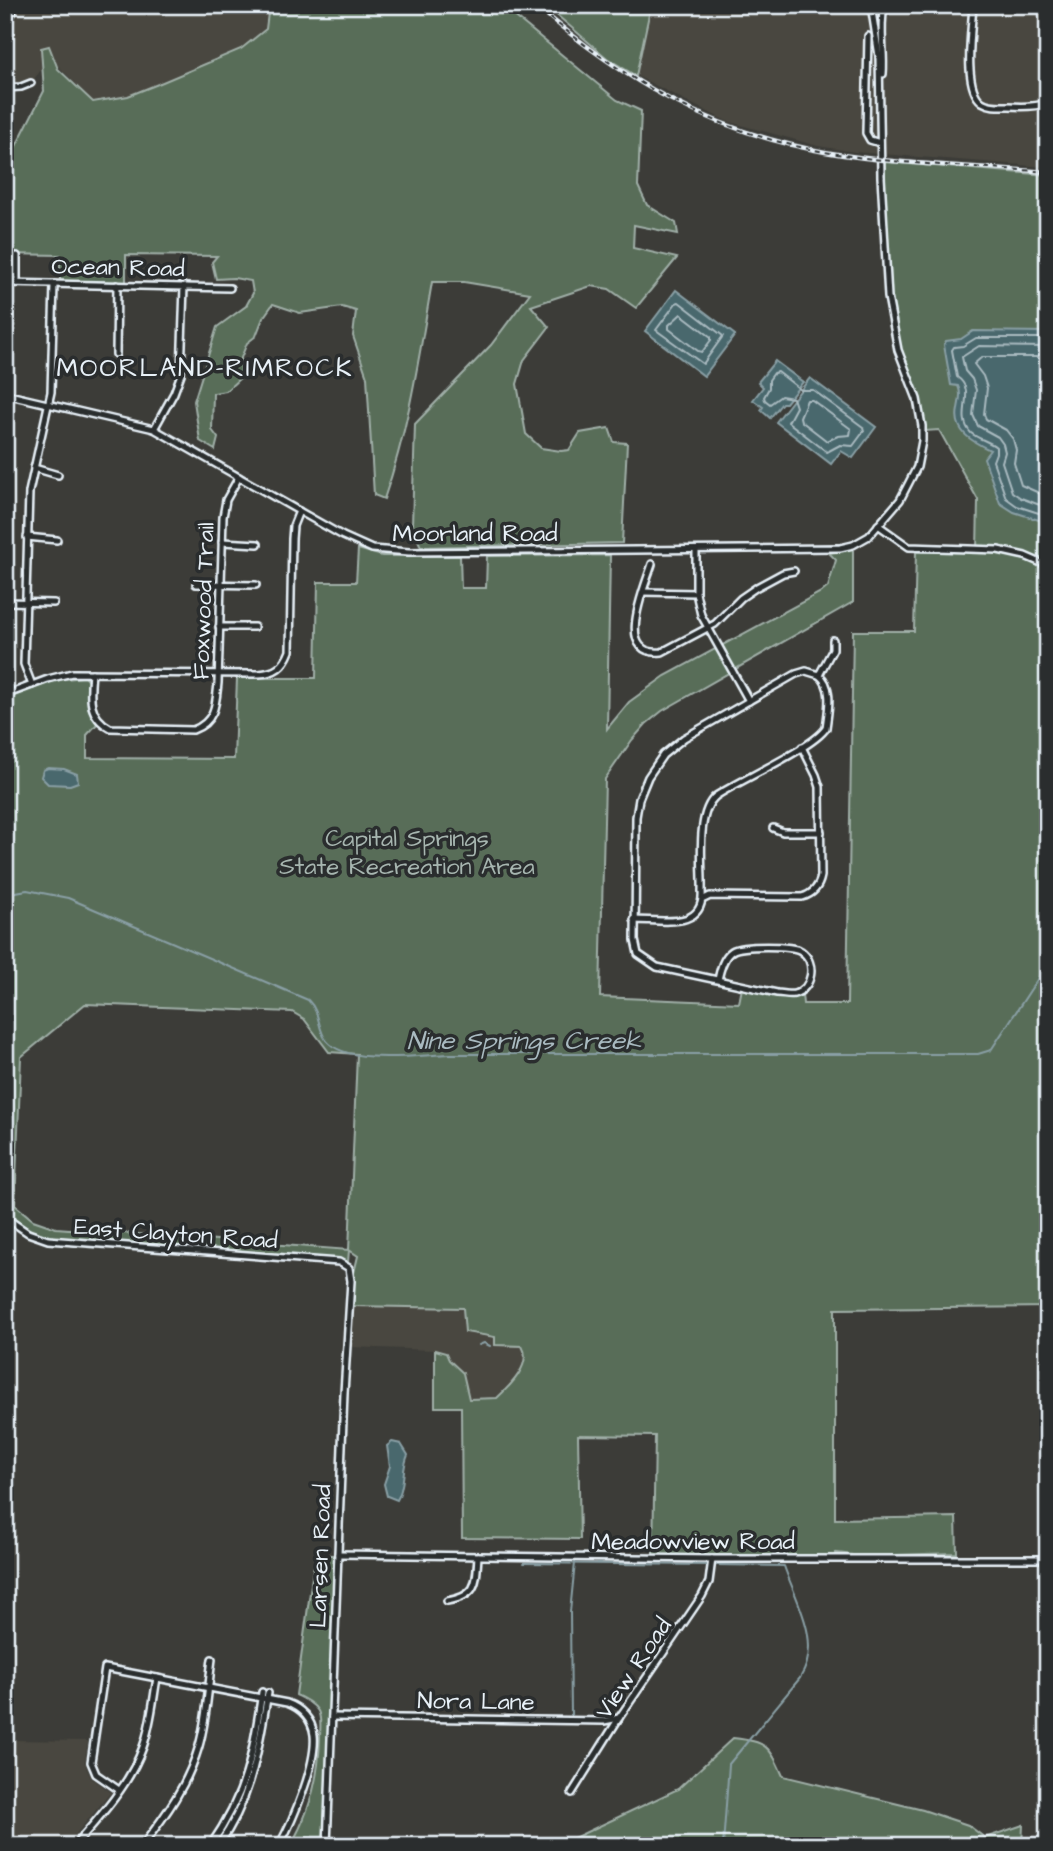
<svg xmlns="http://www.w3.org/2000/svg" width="1053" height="1851" viewBox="0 0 1053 1851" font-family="'Architects Daughter',sans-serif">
<rect width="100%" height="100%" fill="#3c3c38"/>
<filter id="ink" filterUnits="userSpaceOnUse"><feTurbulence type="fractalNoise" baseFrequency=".0143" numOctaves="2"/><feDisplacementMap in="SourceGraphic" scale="14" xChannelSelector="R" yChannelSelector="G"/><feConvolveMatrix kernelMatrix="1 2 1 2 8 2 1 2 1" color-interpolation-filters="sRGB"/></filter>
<g filter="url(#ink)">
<!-- built -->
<g fill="#49473f">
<polygon points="5,5 269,5 266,29 241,49 128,96 93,102 41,48 41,70 31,83 5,88"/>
<polygon points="651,5 1048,5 1048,167 855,152 818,146 726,121 637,76"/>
<polygon points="351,1306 578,1309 578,1408 435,1407 434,1350 349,1347"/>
<polygon points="5,1740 88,1741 85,1762 87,1769 92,1779 111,1792 66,1846 5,1846"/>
</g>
<!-- green -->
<g fill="#586d58" stroke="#a0afa8" stroke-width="2" fill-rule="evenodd">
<path d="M269 5H501L617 100 641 111 638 186 647 205 676 223 678 234 634 225 633 248 677 258 636 308 609 289 591 286 531 306 549 327 524 360 517 384 526 434 541 448 561 451 569 450 580 433 609 428 614 442 627 443 622 543 421 547 412 526 415 424 491 345 530 293 464 282H432C419 358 409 427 384 499L374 495 367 377 353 336 356 311 342 307 300 313 273 304 263 318 256 336 247 343 241 358V377L226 391 213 393 212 430 218 438 215 450 200 441 194 401 217 327 246 306 253 293 251 281 234 278 216 279 212 262 217 256 126 255V282L60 281V255L5 254V156H11L44 91 41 48 49 46 58 69 93 102 128 96 158 84 241 49 266 29Z"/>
<polygon points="545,5 651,5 636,76 607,58"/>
<path d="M884 162 1048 175V1307L835 1309V1519L956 1517 957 1553 861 1556 836 1553V1557L653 1556 655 1436 578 1435 580 1539 462 1538 461 1407H435V1350L446 1353 449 1360 463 1373 469 1399 497 1398C509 1387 533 1364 522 1346L495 1345V1337L465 1332 463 1308 351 1306 353 1277 358 1256 349 1250 348 1262 338 1259 71 1240 38 1234 14 1220 5 1218V699L56 680 84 677 88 681V708L97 724 87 735V758L234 759 237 678H316L318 582H356L358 549 382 556H460L461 588H486L487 556 610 555 607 729 629 702 665 676 823 591 828 587 836 560 829 553 853 549V602L662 711 646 724 632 740 605 779 600 997 739 1003 742 988 782 996 802 994 803 1004H847L853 631H914L916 552H977L978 500 939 430 925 431C924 396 904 368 897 334 885 278 887 219 884 162ZM85 1004 292 1012 304 1019 329 1052 357 1054 349 1250 56 1228 33 1220 15 1205 21 1057Z"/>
<path d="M321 1555H335L325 1846H290C310 1813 319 1776 320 1738 320 1729 322 1719 318 1711 313 1703 304 1699 296 1695L313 1570 316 1558Z"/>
<path d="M733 1738C767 1742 769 1745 783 1776L923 1810 968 1825 985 1838 1023 1825 1022 1846H557L678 1789Z"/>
</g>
<!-- water -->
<g fill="#4a686d" stroke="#899fa5" stroke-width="2">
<polygon points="676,290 735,335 704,376 645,331"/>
<path d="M973 331 1048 332V523L1014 512 1000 503 984 458 990 450C973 442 953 432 958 409 959 401 962 394 958 386L951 385 944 345 946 341 961 339Z"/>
<polygon points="775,361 803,382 786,403 782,403 770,418 761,410 763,407 753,400 763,387 758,382"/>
<polygon points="810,378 876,427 853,458 841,451 831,464 776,422"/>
<polygon points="48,768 64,769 77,774 78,782 70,785 48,784 41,777 43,770"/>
<path d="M392 1442 401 1444 408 1455C401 1470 406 1485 397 1500L387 1496 384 1484 390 1466 387 1446Z"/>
</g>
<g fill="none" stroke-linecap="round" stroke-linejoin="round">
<!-- shore -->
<g stroke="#a9bac0" stroke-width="2">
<polygon points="679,302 723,336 703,364 656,330 676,303"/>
<polygon points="681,314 711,337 711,340 702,352 698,351 669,329 669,325"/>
<path d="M1048 338H976L963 346 954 347 952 350 957 377C978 391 954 415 971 433 978 439 989 441 996 447V453L993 461 1006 498 1017 506 1048 516"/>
<polyline points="1048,347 979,346 962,357 965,371 972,379 976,390 973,415 978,426 998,437 1003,444 1005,452 1002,462 1012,492 1021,498 1048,508"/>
<polyline points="1048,357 982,357 974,364 983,376 987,388 984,414 986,419 1006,430 1013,439 1016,450 1014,463 1021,485 1048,497"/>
<polygon points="778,372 801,390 813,390 863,427 864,431 853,446 840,445 827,452 788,422 796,407 793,398 781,396 770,404 765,400 764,397 769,388 769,380 774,373"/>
<polygon points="807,400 812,400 851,429 850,435 838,436 827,441 801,421 800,417"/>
</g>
<!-- stream -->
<g stroke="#899fa5" stroke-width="2">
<path d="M5 894 27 890 68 898 308 1000C321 1013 317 1028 326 1040 346 1066 419 1055 449 1054H978L991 1050 1048 963"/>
<polyline points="479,1345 484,1343 490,1346"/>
<polyline points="524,1563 708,1565"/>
<path d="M716 1565 784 1566C796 1601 823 1643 800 1678L729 1764 723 1846"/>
<polyline points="571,1716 570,1612 575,1563"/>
</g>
<defs>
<g id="minor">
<path d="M973 5C972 28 962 88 982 102 990 107 1000 106 1009 106 1023 107 1035 107 1048 103"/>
<polyline points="5,13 12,13 15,5"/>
<polyline points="868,36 866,133 870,140 880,143"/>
<path d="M883 74C885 52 879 29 884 8"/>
<polyline points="5,88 21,87 31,83"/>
<polyline points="17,256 17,283"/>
<polyline points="5,283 230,288"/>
<polyline points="116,354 117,285"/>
<polyline points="5,394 154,429 343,536 372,549 409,552 840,548 853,545 869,536 900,500 917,467 922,441 922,426 917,399 898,350 888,297 881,177 879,56 871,5"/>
<polyline points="154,429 174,393 181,374 184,286"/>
<polyline points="34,468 58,475"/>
<polyline points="878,525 909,547 998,550 1025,556 1048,566"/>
<polyline points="27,537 57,540"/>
<polyline points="222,542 258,544"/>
<polyline points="696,550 696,593 701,615 749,701"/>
<path d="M652 564C645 587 613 657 662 652L715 624 741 598 757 587 783 573 794 571"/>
<polyline points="196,584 256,585"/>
<polyline points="643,592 696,593"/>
<polyline points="5,602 54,603"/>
<polyline points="219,627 254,627"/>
<path d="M92 673C90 695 87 716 110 728L193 730C216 722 216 702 218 683L223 517 226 500 239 477"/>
<polyline points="819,675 833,649 833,640"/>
<polyline points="32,685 24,664 29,492 51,392 54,284"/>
<path d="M5 695 48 679 72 673 259 674C275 673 284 667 290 651L292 539 293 526 299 511"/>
<polyline points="773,828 783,832 821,832"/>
<path d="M704 899 710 896 802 897C813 894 819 887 821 876L820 787 816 775 802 747"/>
<path d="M634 920C662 920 705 930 702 891 703 866 695 813 716 796 740 780 813 748 826 728 828 711 834 687 819 675"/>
<path d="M718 980C720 970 723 957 732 951 741 945 792 945 801 951 817 962 813 989 794 994 788 995 783 993 777 993L657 967 638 954 635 940 636 817 639 799 648 777 663 755 684 738 796 674 806 671 819 675"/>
<polyline points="5,1217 28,1233 48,1240 339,1262 349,1268 351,1281 344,1393 327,1846"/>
<polyline points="338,1554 712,1559 1048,1559"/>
<path d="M447 1601C478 1596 476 1583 478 1556"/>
<polyline points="332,1717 604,1721 619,1718"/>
<path d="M119 1790 96 1774 91 1762 105 1668 287 1703C301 1708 312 1719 314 1735 317 1764 293 1820 279 1846"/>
<polyline points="572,1793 619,1718 702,1596 709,1582 712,1559"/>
<path d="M74 1846C100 1817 130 1784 143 1747 151 1725 153 1701 157 1678"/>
<path d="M142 1846C166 1815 188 1784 199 1746 207 1718 208 1688 212 1659"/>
<path d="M210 1846C247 1793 253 1754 262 1692"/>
<path d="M218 1846C253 1797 258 1750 268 1693"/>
</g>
</defs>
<!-- minor casing -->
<use href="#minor" stroke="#e8f1f8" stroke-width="10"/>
<!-- minor -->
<use href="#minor" stroke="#2a2d2e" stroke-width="5"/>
<defs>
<path id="rail" d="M535 5C625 81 708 131 825 152 898 165 974 166 1048 172"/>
</defs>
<!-- rail casing -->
<use href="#rail" stroke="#e8f1f8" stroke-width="4.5"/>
<!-- rail -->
<use href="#rail" stroke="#2a2d2e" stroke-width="2" stroke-dasharray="5" stroke-linecap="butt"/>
</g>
</g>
<g text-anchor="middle" stroke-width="7" stroke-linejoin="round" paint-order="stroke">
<!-- street labels -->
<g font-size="24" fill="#e8f1f8" stroke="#2a2d2e">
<text transform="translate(118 267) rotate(1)" y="8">Ocean Road</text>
<text x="475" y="541">Moorland Road</text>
<text transform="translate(203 601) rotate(-88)" y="8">Foxwood Trail</text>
<text transform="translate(176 1233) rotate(4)" y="8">East Clayton Road</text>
<text x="693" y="1549">Meadowview Road</text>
<text transform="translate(320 1556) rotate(-88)" y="8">Larsen Road</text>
<text transform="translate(633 1668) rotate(-56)" y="8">View Road</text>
<text transform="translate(476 1701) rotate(1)" y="8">Nora Lane</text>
</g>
<!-- park labels -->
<g font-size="24" fill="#a7b6b0" stroke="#2a2d2e">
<text x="407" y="846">Capital Springs<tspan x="407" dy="28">State Recreation Area</tspan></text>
</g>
<!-- neighbourhood labels -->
<g font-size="26" letter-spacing="2" fill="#e8f1f8" stroke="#2a2d2e">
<text x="205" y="376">MOORLAND-RIMROCK</text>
</g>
<!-- water labels -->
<g font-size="26" font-style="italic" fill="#a9bac0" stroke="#2a2d2e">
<text x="524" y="1049">Nine Springs Creek</text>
</g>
</g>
<!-- margin -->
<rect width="1053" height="1851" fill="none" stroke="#2a2d2e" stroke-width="28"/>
<rect x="14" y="14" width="1025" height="1823" fill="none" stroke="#e8f1f8" stroke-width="2.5" filter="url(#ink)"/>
</svg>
